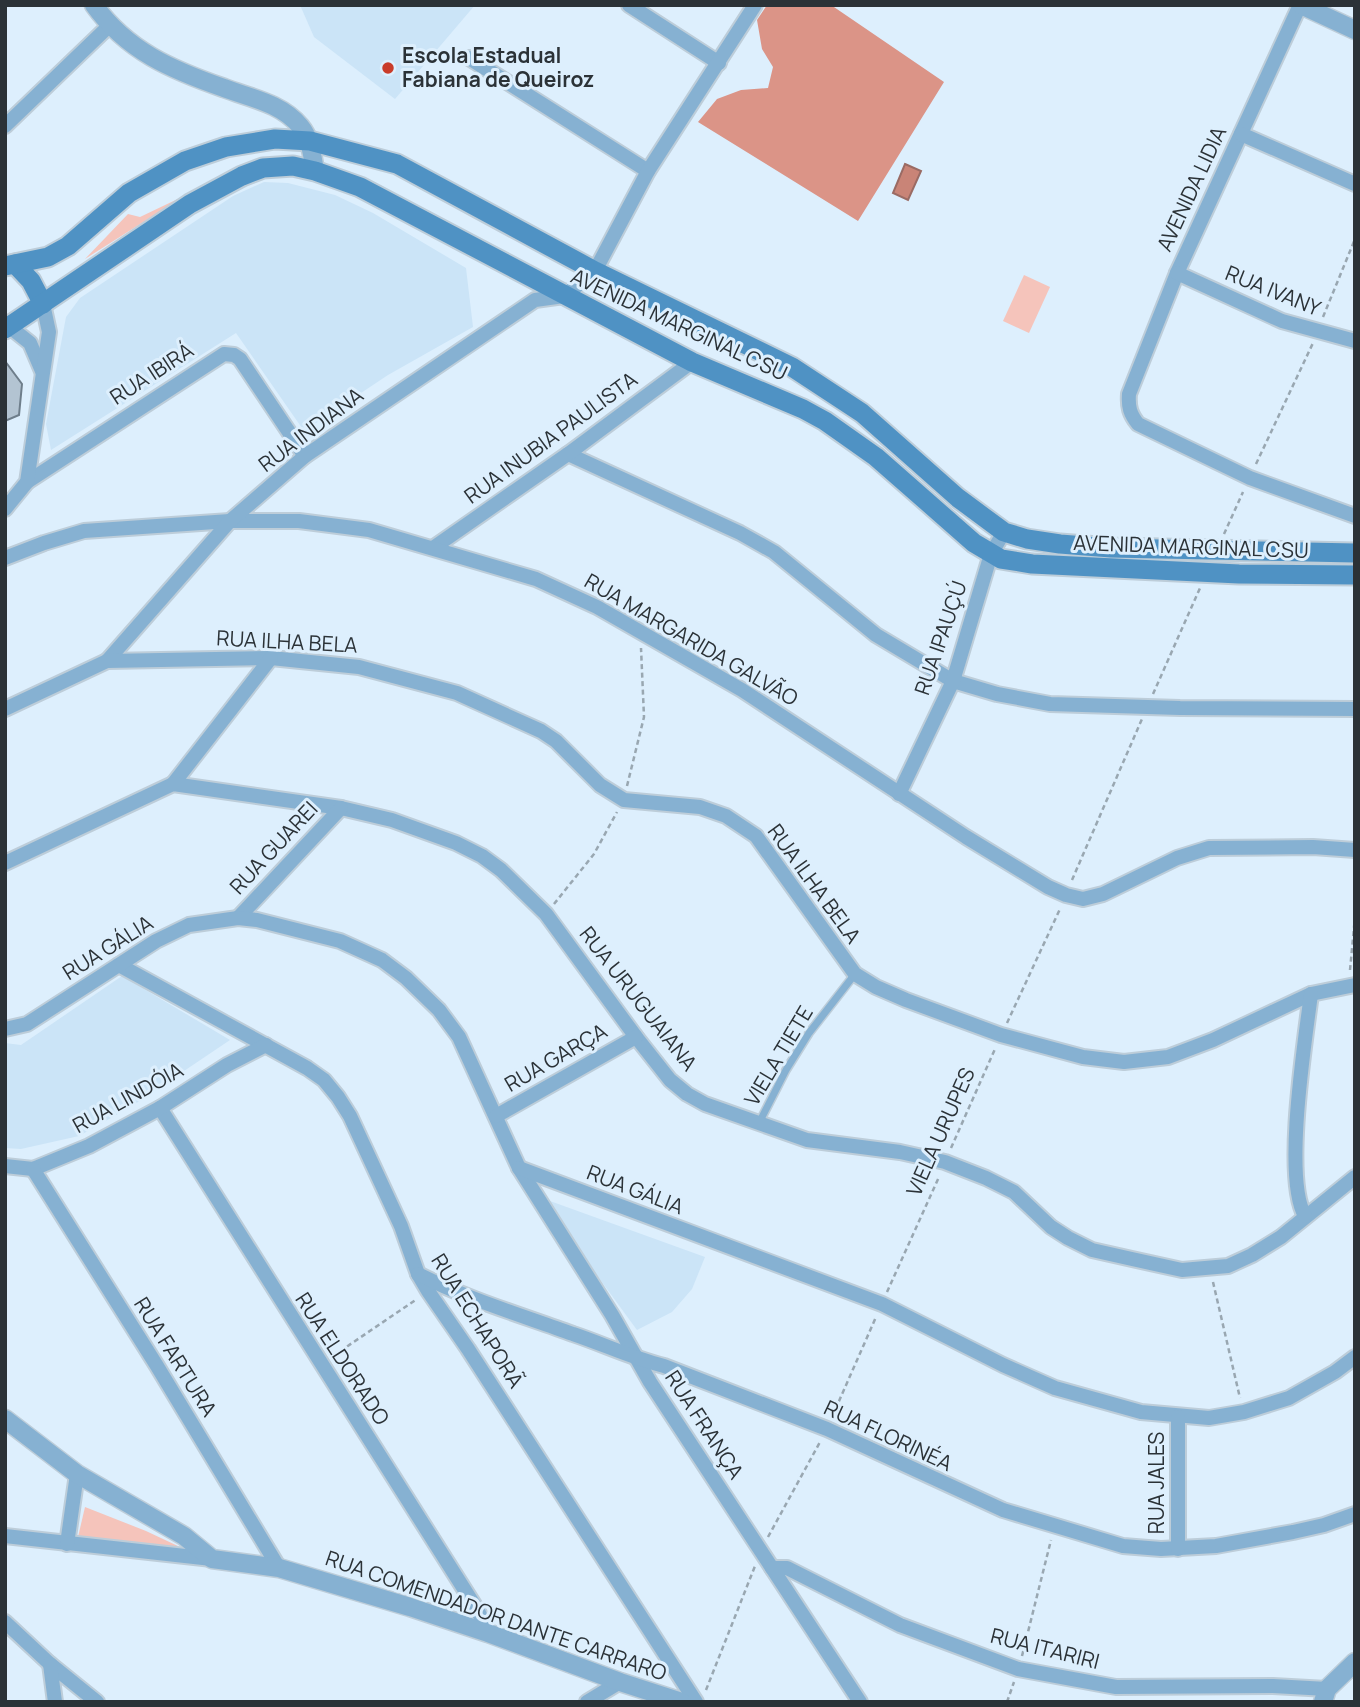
<svg xmlns="http://www.w3.org/2000/svg" width="1360" height="1707" viewBox="0 0 1360 1707" font-family="Manrope,sans-serif">
<rect width="100%" height="100%" fill="#ddeffd"/>
<!-- built -->
<g fill="#cbe4f7">
<polygon points="300,5 475,5 395,99 314,37"/>
<polygon points="264,182 288,183 335,195 373,213 466,268 473,327 388,375 304,431 236,333 51,450 46,424 66,317 80,298 233,196"/>
<polygon points="122,976 230,1040 132,1106 79,1136 21,1149 5,1148 5,1043 21,1045"/>
<polygon points="550,1201 705,1257 692,1289 672,1312 637,1330 566,1233"/>
</g>
<!-- green -->
<g fill="#f5c4bb">
<polygon points="186,195 85,259 128,214 140,217"/>
<polygon points="1024,275 1050,287 1029,333 1003,321"/>
<polygon points="85,1507 146,1531 180,1547 78,1537"/>
</g>
<!-- forest -->
<polygon fill="#db9487" points="767,5 831,5 944,82 858,221 698,122 717,99 741,90 768,88 773,67 762,49 757,20"/>
<!-- water -->
<polygon fill="#c98477" stroke="#9a6b64" stroke-width="2" points="905,164 921,171 908,200 893,193"/>
<!-- building -->
<polygon fill="#b3c4d2" stroke="#6e7e8b" stroke-width="2" points="5,361 22,384 19,415 5,421"/>
<g fill="none" stroke-linecap="round" stroke-linejoin="round">
<defs>
<polyline id="service" points="759,1123 786,1070 809,1033 855,974"/>
<g id="minor">
<polyline points="629,5 719,63"/>
<path d="M1300 5 1177 273 1129 394C1128 407 1130 414 1138 424L1250 478 1355 516"/>
<polyline points="469,58 648,171"/>
<polyline points="5,126 109,26"/>
<polyline points="1241,134 1355,184"/>
<polyline points="1177,273 1282,321 1355,341"/>
<polyline points="10,327 30,343 42,371"/>
<polyline points="568,454 740,533 774,552 876,635 953,681 997,694 1050,704 1180,708 1355,709"/>
<polyline points="27,482 224,354 234,355 240,359 305,456"/>
<polyline points="5,509 27,482 49,332 43,304"/>
<polyline points="433,548 568,454 692,362"/>
<polyline points="5,558 44,543 84,531 230,521 299,521 369,530 536,579 597,607 742,690 966,837 1048,887 1066,895 1083,899 1103,894 1177,858 1209,848 1313,847 1355,850"/>
<polyline points="107,661 230,521 305,456 535,300 564,296 595,271 648,171 755,5"/>
<polyline points="5,709 107,661 271,658 359,667 457,693 541,731 556,741 600,785 624,800 700,807 726,816 756,836 855,974 876,987 906,1000 1001,1035 1083,1057 1124,1062 1168,1057 1213,1040 1311,994 1355,985"/>
<polyline points="173,784 271,658"/>
<polyline points="899,794 953,681 991,554 1004,532"/>
<polyline points="5,863 173,784 341,808 392,820 456,843 482,856 501,870 546,914 636,1037 670,1080 687,1094 705,1104 807,1140 900,1152 945,1162 986,1178 1014,1192 1051,1227 1068,1238 1092,1250 1132,1259 1182,1270 1228,1266 1252,1255 1281,1237 1355,1177"/>
<polyline points="238,918 341,808"/>
<polyline points="119,965 307,1068 324,1080 338,1097 350,1116 401,1226 418,1274 428,1291 468,1349 696,1702"/>
<polyline points="5,1029 27,1024 156,941 189,925 238,918 257,920 340,941 382,960 406,978 439,1010 459,1037 519,1168 612,1315 650,1382 860,1702"/>
<polyline points="160,1108 478,1611 488,1633"/>
<polyline points="496,1116 636,1037"/>
<polyline points="5,1166 33,1169 89,1146 160,1108 227,1065 266,1045"/>
<polyline points="519,1168 882,1304 1003,1365 1055,1388 1141,1412 1209,1418 1244,1412 1289,1398 1335,1372 1355,1357"/>
<polyline points="33,1169 157,1366 279,1568"/>
<path d="M1305 1216C1283 1178 1305 1041 1311 994"/>
<path d="M418 1274C467 1299 521 1315 573 1334 603 1344 632 1358 664 1366L827 1429 1003 1510 1123 1546 1161 1549 1216 1546 1293 1532 1324 1525 1355 1514"/>
<polyline points="5,1536 212,1559"/>
<polyline points="67,1544 77,1474"/>
<polyline points="1178,1549 1178,1417"/>
<polyline points="772,1568 787,1568 900,1625 1018,1669 1116,1687 1273,1686 1327,1689"/>
<polyline points="5,1622 50,1664 97,1702"/>
<polyline points="50,1664 55,1702"/>
<polyline points="587,1702 620,1682"/>
</g>
<g id="tertiary">
<path d="M94 5C127 51 172 70 224 88 250 98 281 103 300 126 311 139 312 155 315 171"/>
<polyline points="1301,5 1355,30"/>
<polyline points="5,1419 77,1474 184,1536 212,1559 279,1568 410,1607 488,1633 620,1682 682,1702"/>
<polyline points="1323,1702 1327,1689 1355,1662"/>
</g>
<g id="secondary">
<polyline points="15,264 31,281 43,304"/>
<polyline points="5,266 48,257 68,246 129,193 185,161 226,147 275,139 310,141 397,164 595,271 792,367 862,413 958,498 1004,532 1027,539 1060,544 1111,548 1355,553"/>
<polyline points="5,329 190,204 242,176 263,168 293,166 315,171 360,187 692,362 803,409 825,421 876,457 974,543 1001,559 1032,564 1239,574 1355,575"/>
</g>
</defs>
<!-- service casing -->
<use href="#service" stroke="#bdcdd9" stroke-width="10"/>
<!-- minor casing -->
<use href="#minor" stroke="#bdcdd9" stroke-width="18"/>
<!-- tertiary casing -->
<use href="#tertiary" stroke="#bdcdd9" stroke-width="21"/>
<!-- secondary casing -->
<use href="#secondary" stroke="#bdcdd9" stroke-width="23"/>
<!-- path -->
<g stroke="#99a7b1" stroke-width="2.5" stroke-dasharray="5 3.5" stroke-linecap="butt">
<polyline points="1323,317 1355,239"/>
<polyline points="1256,464 1313,343"/>
<polyline points="1224,534 1243,492"/>
<polyline points="1153,694 1200,588"/>
<polyline points="627,786 644,717 641,648"/>
<polyline points="1072,880 1142,719"/>
<polyline points="554,904 594,854 617,812"/>
<polyline points="1350,970 1355,917"/>
<polyline points="1007,1023 1060,909"/>
<polyline points="951,1148 995,1049"/>
<polyline points="1213,1282 1240,1398"/>
<polyline points="887,1292 939,1177"/>
<polyline points="333,1356 417,1299"/>
<polyline points="832,1417 876,1317"/>
<polyline points="768,1537 820,1442"/>
<polyline points="1022,1656 1051,1540"/>
<polyline points="706,1690 755,1566"/>
<polyline points="1007,1702 1014,1682"/>
</g>
<!-- service -->
<use href="#service" stroke="#86b1d2" stroke-width="7"/>
<!-- minor -->
<use href="#minor" stroke="#86b1d2" stroke-width="14"/>
<!-- tertiary -->
<use href="#tertiary" stroke="#86b1d2" stroke-width="18"/>
<!-- secondary -->
<use href="#secondary" stroke="#4f92c4" stroke-width="19"/>
</g>
<!-- markers -->
<circle fill="#c93c2a" stroke="#ddeffd" stroke-width="2.5" cx="388" cy="68" r="7"/>
<g text-anchor="middle" stroke-width="6" stroke-linejoin="round" paint-order="stroke">
<!-- poi labels -->
<g font-size="21" font-weight="bold" fill="#2b3237" stroke="#ddeffd" text-anchor="start">
<text x="402" y="63">Escola Estadual<tspan x="402" dy="24">Fabiana de Queiroz</tspan></text>
</g>
<!-- street labels -->
<g font-size="21" fill="#2b3237" stroke="#ddeffd">
<text transform="translate(1192 189) rotate(-65)" y="7">AVENIDA LIDIA</text>
<text transform="translate(1273 291) rotate(22)" y="7">RUA IVANY</text>
<text transform="translate(679 325) rotate(25)" y="7">AVENIDA MARGINAL CSU</text>
<text transform="translate(152 374) rotate(-33)" y="7">RUA IBIRÁ</text>
<text transform="translate(311 430) rotate(-37)" y="7">RUA INDIANA</text>
<text transform="translate(551 438) rotate(-36)" y="7">RUA INUBIA PAULISTA</text>
<text transform="translate(1191 547) rotate(2)" y="7">AVENIDA MARGINAL CSU</text>
<text transform="translate(941 638) rotate(-71)" y="7">RUA IPAUÇÚ</text>
<text transform="translate(691 640) rotate(30)" y="7">RUA MARGARIDA GALVÃO</text>
<text transform="translate(287 642) rotate(3)" y="7">RUA ILHA BELA</text>
<text transform="translate(274 848) rotate(-47)" y="7">RUA GUAREI</text>
<text transform="translate(814 884) rotate(54)" y="7">RUA ILHA BELA</text>
<text transform="translate(108 948) rotate(-32)" y="7">RUA GÁLIA</text>
<text transform="translate(638 999) rotate(52)" y="7">RUA URUGUAIANA</text>
<text transform="translate(779 1056) rotate(-59)" y="7">VIELA TIETE</text>
<text transform="translate(556 1058) rotate(-30)" y="7">RUA GARÇA</text>
<text transform="translate(128 1098) rotate(-29)" y="7">RUA LINDÓIA</text>
<text transform="translate(941 1132) rotate(-66)" y="7">VIELA URUPES</text>
<text transform="translate(635 1190) rotate(21)" y="7">RUA GÁLIA</text>
<text transform="translate(477 1321) rotate(58)" y="7">RUA ECHAPORÃ</text>
<text transform="translate(175 1357) rotate(58)" y="7">RUA FARTURA</text>
<text transform="translate(342 1359) rotate(57)" y="7">RUA ELDORADO</text>
<text transform="translate(704 1425) rotate(57)" y="7">RUA FRANÇA</text>
<text transform="translate(888 1436) rotate(25)" y="7">RUA FLORINÉA</text>
<text transform="translate(1157 1483) rotate(-90)" y="7">RUA JALES</text>
<text transform="translate(496 1616) rotate(19)" y="7">RUA COMENDADOR DANTE CARRARO</text>
<text transform="translate(1045 1649) rotate(14)" y="7">RUA ITARIRI</text>
</g>
</g>
<!-- border -->
<rect width="1360" height="1707" fill="none" stroke="#2b3237" stroke-width="14"/>
</svg>
